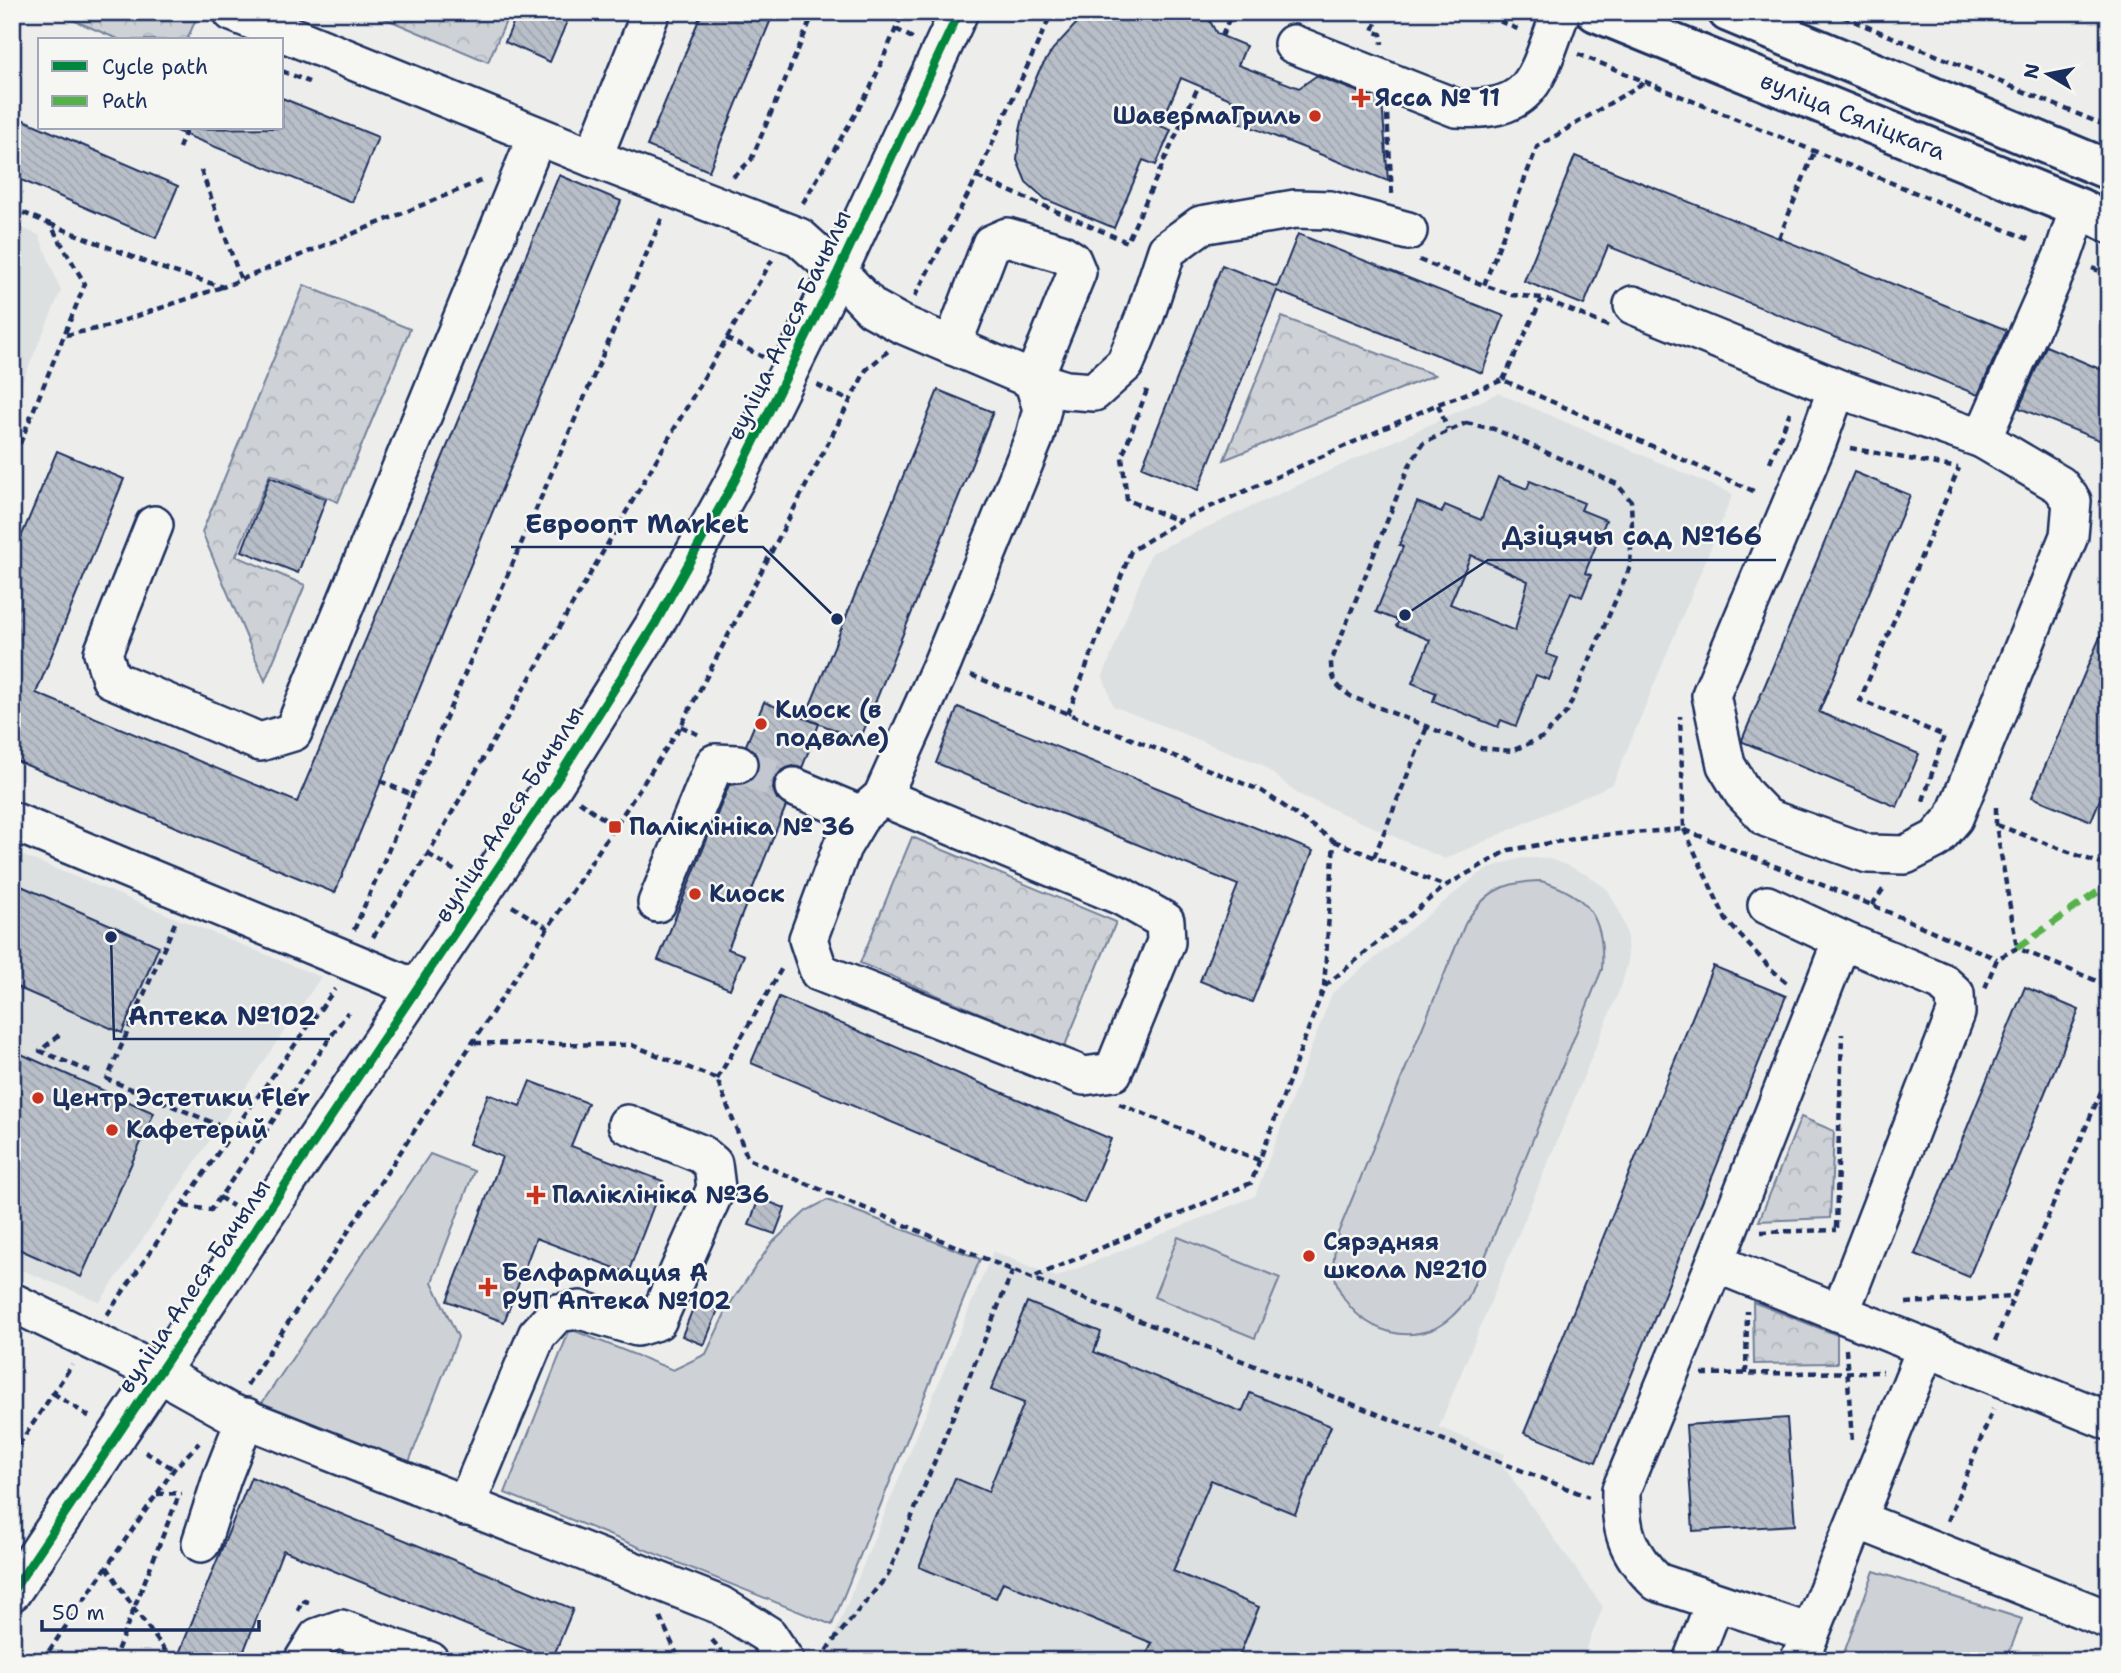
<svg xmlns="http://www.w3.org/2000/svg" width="2121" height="1673" viewBox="0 0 2121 1673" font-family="'Shantell Sans',sans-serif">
<defs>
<pattern id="park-crowns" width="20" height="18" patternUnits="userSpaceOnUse" patternTransform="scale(1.75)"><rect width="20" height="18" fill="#ced2d7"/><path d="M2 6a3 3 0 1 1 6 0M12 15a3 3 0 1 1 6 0" fill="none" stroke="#b0b5bb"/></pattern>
<pattern id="building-back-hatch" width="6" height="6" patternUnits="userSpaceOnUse" patternTransform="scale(1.75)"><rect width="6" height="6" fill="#b9bfc8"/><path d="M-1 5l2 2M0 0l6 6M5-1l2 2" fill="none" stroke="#9ea4ae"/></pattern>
</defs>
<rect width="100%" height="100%" fill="#edeeec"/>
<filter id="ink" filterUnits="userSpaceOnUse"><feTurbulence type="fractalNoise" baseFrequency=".0143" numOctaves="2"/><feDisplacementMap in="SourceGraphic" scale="14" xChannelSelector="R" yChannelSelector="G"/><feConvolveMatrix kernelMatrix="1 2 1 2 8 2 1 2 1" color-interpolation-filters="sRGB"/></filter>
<g filter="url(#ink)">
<!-- built -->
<g fill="#dde0e1">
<polygon points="12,224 39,235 61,291 12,406"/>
<polygon points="1498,393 1733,494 1613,784 1445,859 1298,794 1262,765 1113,706 1103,676 1151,553"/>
<polygon points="12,851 321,977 100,1302 12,1266"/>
<polygon points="1522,858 1547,858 1569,866 1589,876 1608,890 1620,912 1627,934 1628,961 1622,984 1439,1427 1505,1454 1501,1463 1603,1607 1581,1661 824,1660 993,1251 1056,1277 1255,1196 1332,993 1477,875 1497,865"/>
</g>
<!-- grass -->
<g fill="#ced2d7" stroke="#74809a" stroke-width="2">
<path d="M1541 881C1589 895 1605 919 1602 969L1468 1299C1457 1312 1446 1324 1431 1330 1391 1344 1349 1320 1336 1281 1331 1265 1335 1249 1338 1233L1465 924C1485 891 1503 882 1541 881Z"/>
<polygon points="430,1154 474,1171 432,1282 458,1337 409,1462 262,1403"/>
<polygon points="827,1200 980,1259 832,1625 505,1493 570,1329 673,1370 706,1354 728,1307 771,1244 806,1211"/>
<polygon points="1178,1237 1280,1278 1255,1338 1154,1297"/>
<polygon points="1874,1571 2022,1619 2006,1661 1841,1661"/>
</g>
<!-- park -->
<g fill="url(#park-crowns)" stroke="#74809a" stroke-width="2">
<polygon points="54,12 199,12 187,40 120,40"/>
<polygon points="370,12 510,12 488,62"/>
<polygon points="304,285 410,329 338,502 270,474 236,556 305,585 265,681 202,532"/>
<polygon points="1282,317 1435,375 1224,460"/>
<polygon points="912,837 1116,922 1064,1048 860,963"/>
<polygon points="1801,1117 1834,1131 1830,1218 1759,1221"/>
<polygon points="1753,1302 1837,1335 1837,1363 1754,1364"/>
</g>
<!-- building -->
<g fill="url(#building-back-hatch)" stroke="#1b2f5e" stroke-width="2" fill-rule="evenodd">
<polygon points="518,12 571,12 550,62 505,42"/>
<polygon points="702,12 774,12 709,171 647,146"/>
<polygon points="1087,12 1205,12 1217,34 1246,46 1238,65 1299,88 1316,76 1382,101 1388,181 1233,120 1240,103 1181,78 1160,126 1171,130 1156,165 1143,160 1114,228 1045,199 1026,182 1017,160 1020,131 1027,100 1039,71 1053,49"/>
<polygon points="282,98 378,137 352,202 171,129 282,128"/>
<polygon points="12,115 178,186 156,238 12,176"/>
<polygon points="1575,156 2007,330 1978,395 1608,246 1584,305 1524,281"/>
<polygon points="559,175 621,201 335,893 12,759 12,559 57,451 124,479 36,693 297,802 442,459"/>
<polygon points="1298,234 1504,316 1482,373 1277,291 1198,490 1142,467 1222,265 1277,287"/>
<polygon points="2046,346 2109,373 2109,444 2019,408"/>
<polygon points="938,390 993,412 860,740 805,718"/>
<polygon points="1854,472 1910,495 1819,712 1919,754 1897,807 1743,742 1742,740"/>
<polygon points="270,477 326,499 298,573 242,551"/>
<path d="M1498 477 1527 489 1530 481 1584 503 1581 510 1606 520 1585 573 1591 575 1582 597 1571 592 1546 654 1558 658 1549 680 1536 675 1516 726 1501 720 1498 727 1433 701 1436 693 1412 683 1430 640 1396 626 1399 621 1376 612 1403 547 1399 545 1417 502 1442 512 1445 505 1481 520ZM1471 555 1528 581 1515 631 1450 604Z"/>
<polygon points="2109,616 2109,778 2091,821 2032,797"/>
<polygon points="764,702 819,724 802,768 792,766 782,770 774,780 773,789 777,799 786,806 728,949 744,955 730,989 658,960 729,785 747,783 756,775 759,766 757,755 746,745"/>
<polygon points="958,707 1313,851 1252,1002 1200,981 1238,885 936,763"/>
<polygon points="12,882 159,946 122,1033 12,985"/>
<polygon points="1713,966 1786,996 1596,1462 1524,1433"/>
<polygon points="2025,987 2079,1010 1969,1277 1915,1254"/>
<polygon points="779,997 1111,1139 1084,1203 751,1063"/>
<polygon points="12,1050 154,1113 81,1277 12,1246"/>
<polygon points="530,1081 588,1103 571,1146 663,1181 628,1273 536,1238 504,1322 447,1301 502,1157 469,1144 488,1094 520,1106"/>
<polygon points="759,1198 785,1208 775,1234 749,1225"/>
<polygon points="696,1301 718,1310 704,1345 682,1336"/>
<polygon points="1027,1302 1101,1332 1094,1352 1242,1412 1250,1393 1331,1426 1295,1514 1211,1480 1173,1571 1259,1607 1237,1661 1144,1661 1152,1643 1003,1582 996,1598 919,1567 955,1478 988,1492 1024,1403 991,1390"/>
<polygon points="1787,1418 1795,1525 1693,1531 1686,1425"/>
<polygon points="251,1477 573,1609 552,1660 283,1550 240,1661 176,1661"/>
</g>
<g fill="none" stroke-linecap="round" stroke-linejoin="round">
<!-- minor-tunnel -->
<polyline stroke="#c3c8d0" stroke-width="37" stroke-dasharray="37 18" stroke-linecap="butt" points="738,764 794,787"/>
<defs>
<g id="minor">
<polyline points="232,12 593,158"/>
<polyline points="651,12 593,158 799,237 838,272 872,308 901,324 1033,380 1066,390 1094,392 1125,364 1145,316 1167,250 1201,225 1295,209 1330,210 1408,231"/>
<path d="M1293 44 1456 108C1536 113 1536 76 1561 12"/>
<polyline points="1633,305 1837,388 1982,439 2060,485 2072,501 2069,536 1954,818 1936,839 1905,855 1868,854 1767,818 1743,793 1726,765 1711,695 1817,443 1837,388"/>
<polyline points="1982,439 2063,255 2079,208"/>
<polyline points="154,525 103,653 111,679 260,742 293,732 537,136"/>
<polyline points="794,787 861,815"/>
<polyline points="882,797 1121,896 1165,921 1166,942 1113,1072 1084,1076 819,972 808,939 842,847 861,815 882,797 942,664 1035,436 1042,409 1033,380 1077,272 1072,260 1061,253 1007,237 991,244 952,346"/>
<polyline points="12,821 417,989"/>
<polyline points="657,903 715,763 738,764"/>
<polyline points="1767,905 1842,940"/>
<polyline points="1715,1263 2109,1421"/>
<polyline points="12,1302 159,1373 229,1412 720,1605 768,1635 785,1661"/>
<polyline points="465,1507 537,1335 557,1313 580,1310 637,1327 657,1321 716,1188 713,1164 701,1154 627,1124"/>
<polyline points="1858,1520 2109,1620"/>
<polyline points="201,1543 222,1478 246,1417"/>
<polyline points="12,1592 555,783 655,624 735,480 789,371 838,272 959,12"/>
<path d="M1810 1633 1657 1582C1627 1553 1620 1531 1621 1490L1715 1263 1842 940 1942 982 1955 994 1956 1013 1840 1313"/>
<polyline points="303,1661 318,1637 341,1629 430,1661"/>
<polyline points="1692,1661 1715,1602"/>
<polyline points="1799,1661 1926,1348"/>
</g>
<g id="major">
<polyline points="1596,12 2079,208 2109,223"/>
<polyline points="1728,12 2109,170"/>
</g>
</defs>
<!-- minor casing -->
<use href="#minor" stroke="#1b2f5e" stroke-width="42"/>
<!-- major casing -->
<use href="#major" stroke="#1b2f5e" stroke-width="44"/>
<!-- path -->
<g stroke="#1b2f5e" stroke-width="4.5" stroke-dasharray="7 5" stroke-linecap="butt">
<polyline points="1380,12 1373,31 1381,34 1382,44"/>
<polyline points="1478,12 1522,31"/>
<polyline points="1832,12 2109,127"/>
<polyline points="896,29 914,39"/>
<polyline points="1222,36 1232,12"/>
<polyline points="1578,54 2033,241"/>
<polyline points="282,71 309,82"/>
<polyline points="1387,115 1392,194"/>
<polyline points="174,128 185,132"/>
<polyline points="179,148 187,128"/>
<polyline points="201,170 241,280"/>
<polyline points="733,177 751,160 814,12"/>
<polyline points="977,177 1127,242 1199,85"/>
<polyline points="803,203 870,89 903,12"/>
<polyline points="12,208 50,224 85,284 12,463"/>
<polyline points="50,224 161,268 223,287 483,180"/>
<polyline points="1779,238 1815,150"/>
<polyline points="1419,260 1484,285"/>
<polyline points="2092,268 2109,275"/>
<polyline points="915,296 977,177 1052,12"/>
<polyline points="1608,326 1542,298 1512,295 1484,285 1537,147 1645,82"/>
<polyline points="66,335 105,327 222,287"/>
<polyline points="726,338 763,357"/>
<polyline points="1503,380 1542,299"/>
<polyline points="817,385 850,401"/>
<polyline points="1147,390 1122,457 1127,500 1179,521"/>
<polyline points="1438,405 1448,430"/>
<path d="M1466 423 1494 429 1617 484 1631 501 1632 527 1630 567 1567 712 1543 737 1512 751 1481 748 1352 697C1337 687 1331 680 1331 662L1409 466 1423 443Z"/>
<polyline points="1850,448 1958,468"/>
<polyline points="1770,462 1790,412"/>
<polyline points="971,675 1262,791 1334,841 1324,987 1251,1183 1032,1278"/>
<polyline points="1068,714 1131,551 1179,521 1438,404 1503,380 1758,493"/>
<polyline points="681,726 699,735"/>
<polyline points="380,781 412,795"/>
<polyline points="579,801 615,827"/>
<polyline points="1923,801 1944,736 1860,700 1959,468"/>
<polyline points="1996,807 1996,825 2017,948"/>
<polyline points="1997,825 2109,867"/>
<polyline points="1684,829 1726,920 1770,968 1789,985"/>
<polyline points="1685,830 1872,905 1997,959"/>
<polyline points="1334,841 1445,886 1509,850 1591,836 1684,829 1680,716"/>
<polyline points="428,854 457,872"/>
<polyline points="1374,857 1427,727"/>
<polyline points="1872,905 1884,888"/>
<polyline points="512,906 549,929"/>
<polyline points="175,923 107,1079 233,1131"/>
<polyline points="354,930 662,218"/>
<polyline points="373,937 428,854 772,260"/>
<polyline points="1325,986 1444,887"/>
<polyline points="1985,988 1997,959 2017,948 2109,986"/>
<polyline points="59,1035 40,1051 91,1072"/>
<polyline points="475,1043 632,1045 717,1079 748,1159 1031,1278 1589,1497"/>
<polyline points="717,1079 782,968"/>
<polyline points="1119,1104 1261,1161"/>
<polyline points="219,1197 233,1206"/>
<polyline points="184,1206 211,1210 348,1012"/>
<polyline points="1836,1228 1842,1034"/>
<polyline points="1761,1232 1836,1230"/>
<polyline points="1906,1303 2013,1297"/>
<polyline points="107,1315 233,1131 335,989"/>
<polyline points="1995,1341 2109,1073"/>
<polyline points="1846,1349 1852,1442"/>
<polyline points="1702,1374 1883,1372"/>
<polyline points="1746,1374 1747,1311"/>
<polyline points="247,1385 681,726 866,370 888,351"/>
<polyline points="53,1393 90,1417"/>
<polyline points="145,1452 174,1469"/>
<polyline points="12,1455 72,1365"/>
<polyline points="157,1494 182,1493"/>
<polyline points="1948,1521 1993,1409"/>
<polyline points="107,1567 133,1607 173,1661"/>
<polyline points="298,1611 302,1600 313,1604"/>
<polyline points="660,1617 680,1661"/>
<polyline points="712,1640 730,1661"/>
<polyline points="42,1661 174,1469 199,1443"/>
<polyline points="113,1661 179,1495"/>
<polyline points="820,1661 830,1645 888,1575 1013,1270"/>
</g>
<!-- minor -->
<use href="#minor" stroke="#f6f6f2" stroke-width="37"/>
<!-- major -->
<use href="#major" stroke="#f6f6f2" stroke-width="38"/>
<!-- quiet -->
<polyline stroke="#55b248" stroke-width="7" stroke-dasharray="14 7" stroke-linecap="butt" points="2017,948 2109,884"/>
<defs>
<polyline id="cycleway" points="12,1592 555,783 655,624 735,480 789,371 838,272 959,12"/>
</defs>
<!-- cycleway casing -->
<use href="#cycleway" stroke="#f6f6f2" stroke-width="13"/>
<!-- cycleway -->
<use href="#cycleway" stroke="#00873e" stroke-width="9"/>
</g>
</g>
<!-- markers -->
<g fill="#c8321e" stroke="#f6f6f2" stroke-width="2.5">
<path d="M1357.5 87.5h7v7h7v7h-7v7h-7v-7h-7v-7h7z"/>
<circle cx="1315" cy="116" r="7"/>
<circle cx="761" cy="724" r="7"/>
<rect x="608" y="820" width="14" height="14" rx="3.5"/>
<circle cx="695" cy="894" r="7"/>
<circle cx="38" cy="1098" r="7"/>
<circle cx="112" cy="1130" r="7"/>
<path d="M532.5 1184.5h7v7h7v7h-7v7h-7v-7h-7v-7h7z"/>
<circle cx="1309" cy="1256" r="7"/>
<path d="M484.5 1276.5h7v7h7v7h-7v7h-7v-7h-7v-7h7z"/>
</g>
<g text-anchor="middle" stroke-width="5" stroke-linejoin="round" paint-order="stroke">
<!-- poi labels -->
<g font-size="24" font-weight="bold" fill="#1b2f5e" stroke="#f6f6f2" text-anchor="start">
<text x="1375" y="106">Ясса № 11</text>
<text x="1301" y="124" text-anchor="end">ШавермаГриль</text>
<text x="775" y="718">Киоск (в<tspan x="775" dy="28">подвале)</tspan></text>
<text x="629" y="835">Паліклініка № 36</text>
<text x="709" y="902">Киоск</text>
<text x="52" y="1106">Центр Эстетики Fler</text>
<text x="126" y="1138">Кафетерий</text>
<text x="552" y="1203">Паліклініка №36</text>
<text x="1323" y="1250">Сярэдняя<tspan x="1323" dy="28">школа №210</tspan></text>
<text x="502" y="1281">Белфармация А<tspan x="502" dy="28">РУП Аптека №102</tspan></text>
</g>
<!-- street labels -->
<g font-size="24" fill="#1b2f5e" stroke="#f6f6f2">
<text transform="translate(1853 116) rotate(22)" y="8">вуліца Сяліцкага</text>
<text transform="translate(789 325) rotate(-64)" y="8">вуліца Алеся Бачылы</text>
<text transform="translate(509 814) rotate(-57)" y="8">вуліца Алеся Бачылы</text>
<text transform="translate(194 1286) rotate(-56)" y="8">вуліца Алеся Бачылы</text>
</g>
</g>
<!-- callouts -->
<path fill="none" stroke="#1b2f5e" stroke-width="2.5" d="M837 619L763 547H511M1405 615L1488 560H1776M111 937L114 1039H330"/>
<g fill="#1b2f5e" stroke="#f6f6f2" stroke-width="2.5">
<circle cx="837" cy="619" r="7"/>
<circle cx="1405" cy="615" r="7"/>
<circle cx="111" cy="937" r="7"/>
</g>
<g font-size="26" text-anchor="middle" font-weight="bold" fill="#1b2f5e" stroke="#f6f6f2" stroke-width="5" stroke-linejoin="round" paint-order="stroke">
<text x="637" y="533">Евроопт Market</text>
<text x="1632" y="545">Дзіцячы сад №166</text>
<text x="222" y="1025">Аптека №102</text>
</g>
<!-- margin -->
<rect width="2121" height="1673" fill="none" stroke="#f6f6f2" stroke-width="42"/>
<rect x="21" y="21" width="2079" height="1631" fill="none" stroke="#1b2f5e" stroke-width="2.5" filter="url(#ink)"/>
<!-- legend -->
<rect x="38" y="38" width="245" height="91" fill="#f6f6f2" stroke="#9ea6b7" stroke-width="2"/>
<rect x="52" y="61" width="35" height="10" fill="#00873e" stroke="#9ea6b7" stroke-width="2"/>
<text x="102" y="74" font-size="21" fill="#1b2f5e">Cycle path</text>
<rect x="52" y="96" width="35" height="10" fill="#55b248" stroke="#9ea6b7" stroke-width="2"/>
<text x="102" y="108" font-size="21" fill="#1b2f5e">Path</text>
<!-- north arrow -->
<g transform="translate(2048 74) rotate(280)" stroke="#f6f6f2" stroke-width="5" paint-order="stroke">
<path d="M0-5L12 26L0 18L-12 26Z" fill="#1b2f5e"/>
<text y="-10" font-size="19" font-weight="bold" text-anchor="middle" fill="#1b2f5e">N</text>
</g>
<!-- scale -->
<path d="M42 1620v10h217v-10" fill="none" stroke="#1b2f5e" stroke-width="3.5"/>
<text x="52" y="1620" font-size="21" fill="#1b2f5e" stroke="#f6f6f2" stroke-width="5" paint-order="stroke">50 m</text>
</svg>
